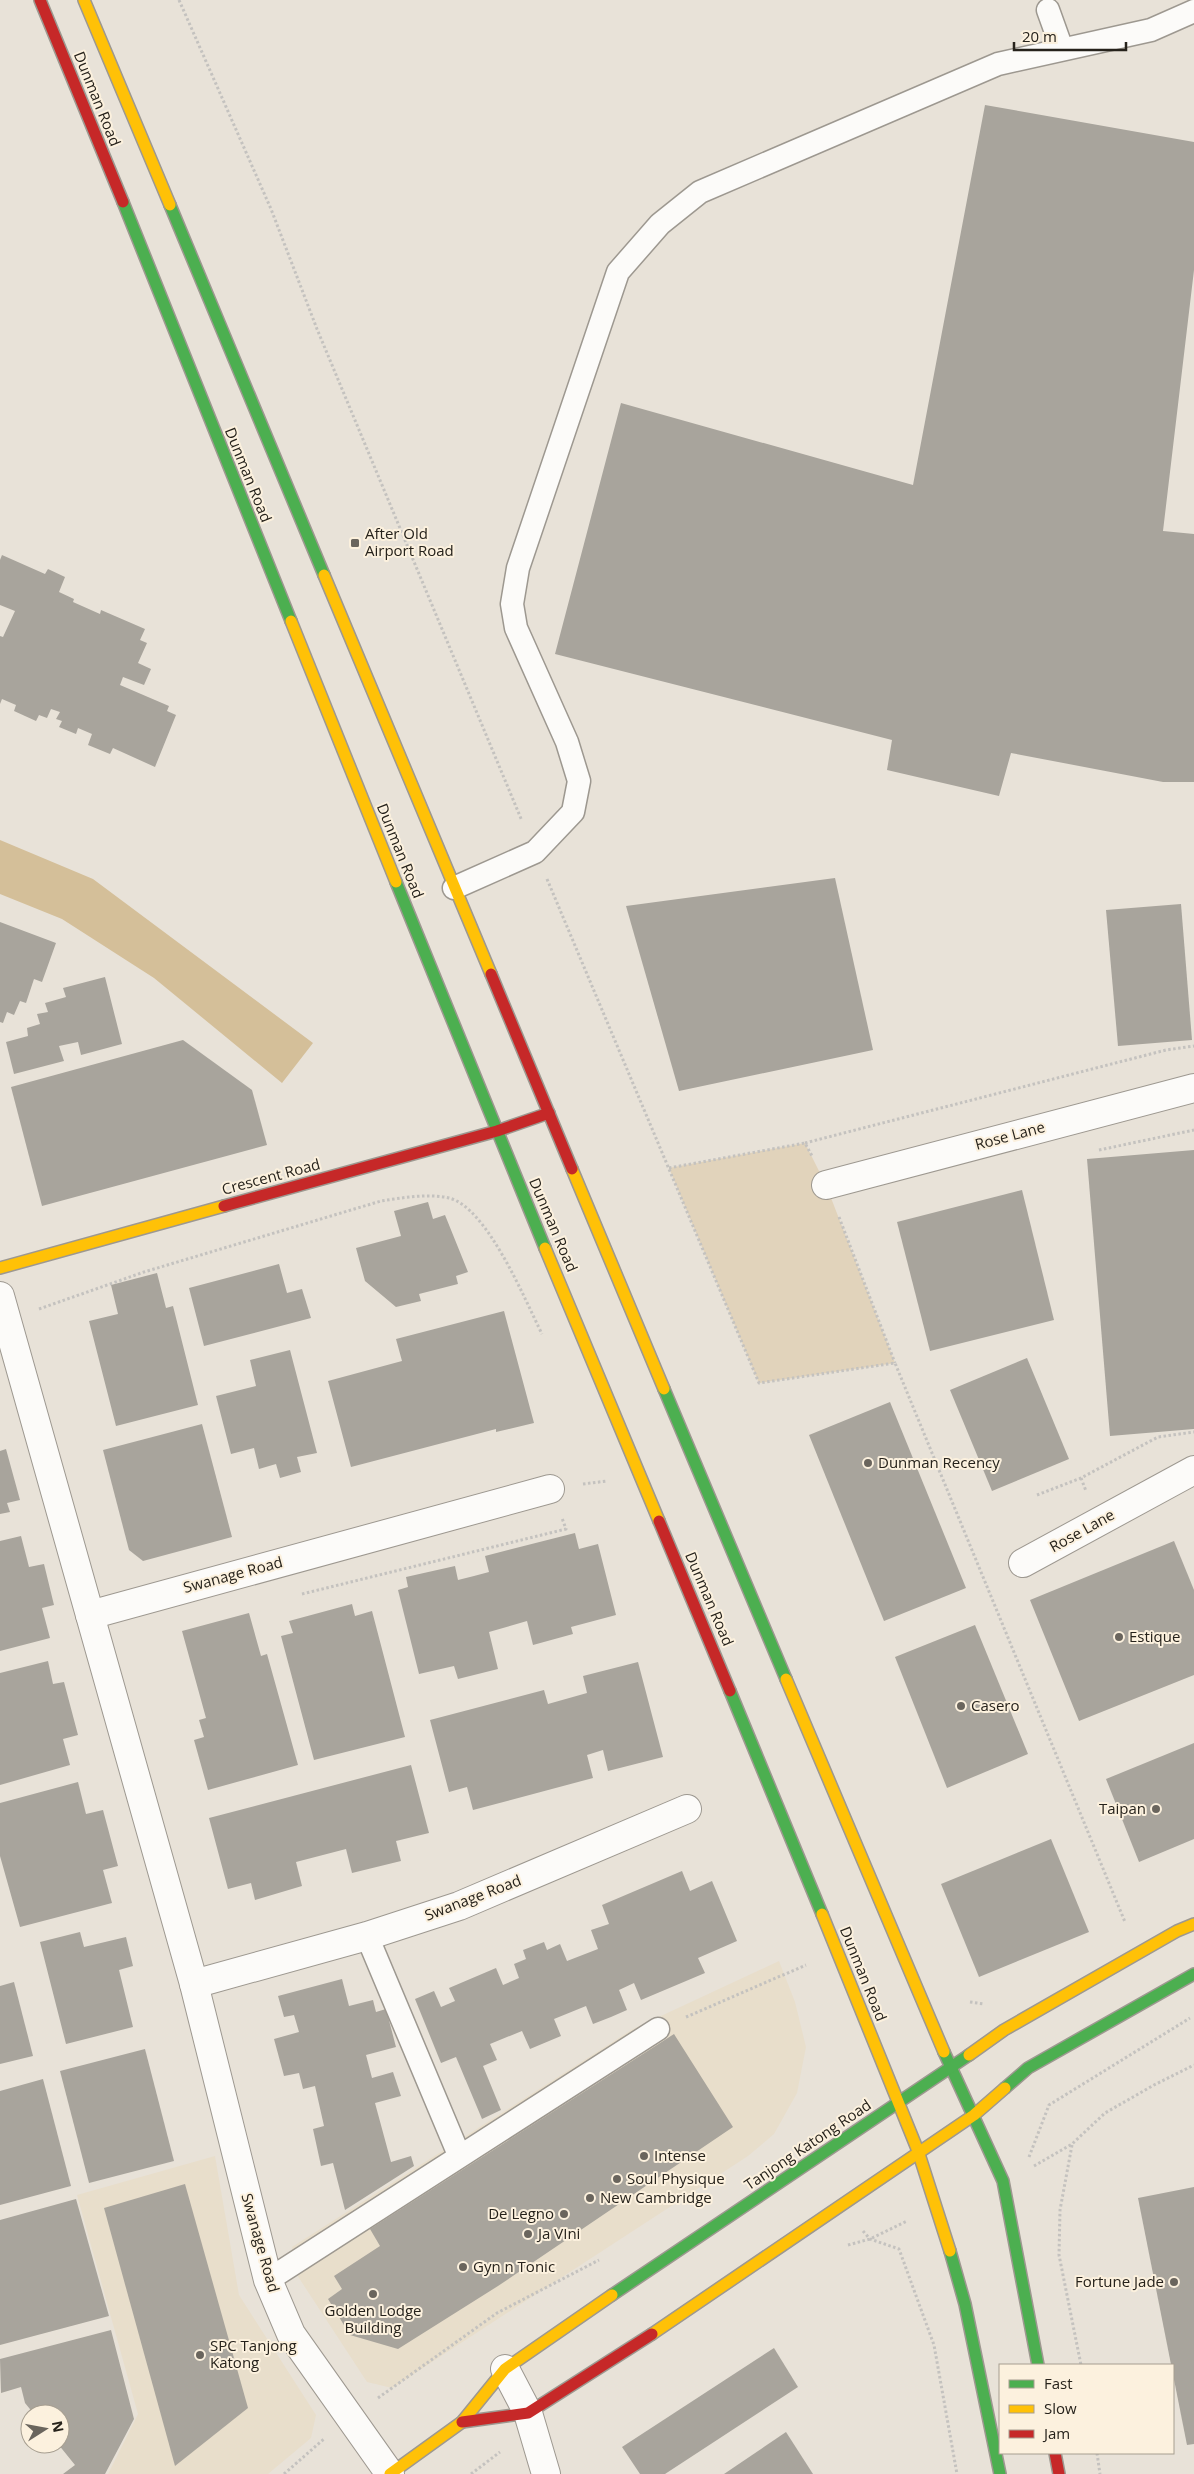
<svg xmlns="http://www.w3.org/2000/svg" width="1194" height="2474" viewBox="0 0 1194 2474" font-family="'Open Sans',sans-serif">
<rect width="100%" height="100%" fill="#e8e2d8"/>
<!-- built -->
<g fill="#e8decb">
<polygon points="779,1961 795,2002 806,2047 797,2093 774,2134 748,2156 392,2388 367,2382 297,2275 292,2247 633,2029"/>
<polygon points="215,2156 239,2295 316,2415 311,2438 268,2474 108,2474 138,2414 77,2195"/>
</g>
<!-- green -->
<polygon fill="#e1d3bb" points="805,1143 826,1185 895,1363 759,1383 669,1168"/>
<!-- water -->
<polygon fill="#d4bf99" points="0,840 93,879 313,1043 282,1083 154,978 62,919 0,894"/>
<!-- building -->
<g fill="#a8a49c">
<polygon points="985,105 1194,142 1194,270 1163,531 1194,534 1194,782 1163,782 1011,753 999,796 887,770 892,740 555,654 621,403 913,485"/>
<polygon points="2,555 45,574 48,569 65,577 59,592 74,599 73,602 100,614 101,610 145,629 140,640 147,643 138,663 151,669 144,685 123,677 120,685 169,706 167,711 176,715 155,767 113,748 110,754 88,745 92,734 78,728 76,734 59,727 62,721 56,719 60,712 51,709 47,718 39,715 36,721 14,711 16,705 2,699 0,704 0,636 3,637 15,611 0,605 0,560"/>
<polygon points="835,878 873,1050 679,1091 626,906"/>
<polygon points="1181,904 1192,1040 1118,1046 1106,910"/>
<polygon points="0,922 56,943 42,982 34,979 26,1003 20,1001 14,1015 7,1012 3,1023 0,1022"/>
<polygon points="105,977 122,1044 81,1055 78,1042 59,1046 64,1061 14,1074 6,1042 28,1036 27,1028 40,1024 37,1014 48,1012 45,1003 66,997 63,988"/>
<polygon points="183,1040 252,1090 267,1145 42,1206 11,1087"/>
<polygon points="1194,1150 1194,1429 1110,1436 1087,1159"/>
<polygon points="1022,1190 1054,1320 930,1351 897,1222"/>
<polygon points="428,1202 433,1219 445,1215 468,1272 456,1276 458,1284 419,1294 421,1301 396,1307 365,1281 356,1248 401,1236 394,1211"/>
<polygon points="279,1264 287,1293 302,1289 311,1318 204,1346 189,1288"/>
<polygon points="157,1273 166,1308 173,1306 198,1405 116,1426 89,1321 118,1314 111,1285"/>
<polygon points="504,1311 534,1423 496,1432 496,1429 351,1467 328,1381 402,1361 396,1339"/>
<polygon points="290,1350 317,1453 297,1457 301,1472 280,1478 276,1464 259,1469 254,1448 231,1454 216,1396 256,1386 250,1360"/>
<polygon points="1027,1358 1069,1459 992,1491 950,1390"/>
<polygon points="890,1402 966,1588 884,1621 809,1435"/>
<polygon points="202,1424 232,1537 143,1561 129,1550 103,1450"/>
<polygon points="6,1449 20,1500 7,1503 10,1512 0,1514 0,1451"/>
<polygon points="575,1533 579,1549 598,1544 616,1615 571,1627 573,1634 533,1645 527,1621 489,1632 498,1669 458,1679 454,1666 419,1674 398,1590 408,1587 406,1577 455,1566 458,1580 474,1576 489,1572 485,1556"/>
<polygon points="21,1536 29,1567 44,1564 54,1605 42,1608 50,1638 0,1651 0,1541"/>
<polygon points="1174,1541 1194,1590 1194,1675 1079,1721 1030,1600"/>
<polygon points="352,1604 355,1616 372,1611 405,1737 314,1760 281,1636 293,1633 289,1621"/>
<polygon points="249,1613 261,1656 267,1654 298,1765 208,1790 194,1740 204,1737 199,1720 206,1718 182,1631"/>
<polygon points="975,1625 1028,1754 947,1788 895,1657"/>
<polygon points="48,1661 53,1684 64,1682 78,1735 63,1739 70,1765 0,1785 0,1673"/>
<polygon points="638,1662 663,1757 608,1771 603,1750 587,1755 593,1778 473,1810 467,1787 449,1792 430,1720 544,1690 548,1704 587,1693 583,1676"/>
<polygon points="1194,1743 1194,1839 1139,1862 1106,1779"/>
<polygon points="411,1765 429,1833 396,1841 401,1861 352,1873 346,1849 296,1862 302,1886 255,1900 251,1883 228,1889 209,1818"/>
<polygon points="78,1782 86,1814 103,1810 118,1866 103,1870 112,1903 20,1927 0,1856 0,1803"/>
<polygon points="1051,1839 1089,1932 979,1977 941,1884"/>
<polygon points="682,1871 690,1891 712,1881 737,1941 698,1958 705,1973 641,2000 634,1983 619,1990 627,2010 611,2017 593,2024 586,2006 554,2019 561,2036 530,2049 522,2031 490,2044 497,2060 483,2066 501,2110 482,2119 456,2057 441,2063 415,1999 434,1991 441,2007 455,2001 449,1988 496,1968 503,1985 519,1978 514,1964 526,1959 523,1950 544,1942 547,1950 560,1944 567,1961 598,1949 591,1930 609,1924 602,1905"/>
<polygon points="80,1932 84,1947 126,1937 133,1966 119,1970 133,2027 66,2044 40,1942"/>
<polygon points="342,1979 349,2006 373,2000 376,2012 386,2009 396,2047 366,2055 372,2078 393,2072 401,2096 375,2103 391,2162 411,2156 414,2166 345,2210 333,2163 321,2166 313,2129 324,2126 315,2086 303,2089 299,2073 284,2076 274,2039 299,2032 294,2015 284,2017 278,1996"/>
<polygon points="14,1982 33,2056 0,2064 0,1986"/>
<polygon points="674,2034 733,2127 498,2286 398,2349 350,2335 328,2299 342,2289 334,2276 380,2246 370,2229"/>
<polygon points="145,2049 174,2161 89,2183 60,2071"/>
<polygon points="43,2079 71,2186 0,2205 0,2091"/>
<polygon points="185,2184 248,2408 175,2466 104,2208"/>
<polygon points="1194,2187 1194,2444 1187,2445 1138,2198"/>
<polygon points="76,2199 109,2316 0,2345 0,2220"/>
<polygon points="111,2330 134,2419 105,2474 63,2474 75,2465 58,2444 60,2444 60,2414 34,2414 25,2403 21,2387 1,2393 0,2359"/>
<polygon points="774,2348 798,2387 665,2474 640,2474 622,2447"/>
<polygon points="786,2432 813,2474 724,2474"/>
</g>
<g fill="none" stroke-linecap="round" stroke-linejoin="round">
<defs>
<g id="lane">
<polyline points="1048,10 1062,49"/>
<polyline points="454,888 535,852 573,812 579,781 567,742 516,628 512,604 518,568 618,272 660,224 700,192 998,64 1151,30 1194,11"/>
<polyline points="367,1936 459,2155"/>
<polyline points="268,2280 658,2029"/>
</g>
<g id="street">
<polyline points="826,1185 1194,1088"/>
<polyline points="0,1296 194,1984 268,2280 291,2334 390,2474"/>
<polyline points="1023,1563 1194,1470"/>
<polyline points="90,1615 550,1489"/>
<polyline points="194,1984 367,1936 459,1906 687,1809"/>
<polyline points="505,2369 528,2413 546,2474"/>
</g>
<g id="fast">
<polyline points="123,202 291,621"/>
<polyline points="170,205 324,575"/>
<polyline points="396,882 545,1248"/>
<polyline points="664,1389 786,1679"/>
<polyline points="730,1691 822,1914"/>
<polyline points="944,2052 1003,2181 1038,2365"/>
<polyline points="1005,2088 1028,2068 1194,1974"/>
<polyline points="950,2251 965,2304 1000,2474"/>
<polyline points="612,2295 969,2055"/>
</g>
<g id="slow">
<polyline points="84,0 170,205"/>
<polyline points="324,575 491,974"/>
<polyline points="291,621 396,882"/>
<polyline points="572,1169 664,1389"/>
<polyline points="545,1248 659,1521"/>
<polyline points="0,1268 224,1206"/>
<polyline points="786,1679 944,2052"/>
<polyline points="822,1914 918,2151 950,2251"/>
<polyline points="969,2055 1004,2030 1177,1931 1194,1924"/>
<polyline points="652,2334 974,2115 1005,2088"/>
<polyline points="390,2474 462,2422 505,2369 612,2295"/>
</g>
<g id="jam">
<polyline points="40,0 123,202"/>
<polyline points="491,974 572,1169"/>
<polyline points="224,1206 497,1131 549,1113"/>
<polyline points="659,1521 730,1691"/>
<polyline points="462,2422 528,2413 652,2334"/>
<polyline points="1055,2453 1059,2474"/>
</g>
</defs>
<!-- lane casing -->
<use href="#lane" stroke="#9d9890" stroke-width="25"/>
<!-- street casing -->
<use href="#street" stroke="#9d9890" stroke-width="30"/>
<!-- fast casing -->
<use href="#fast" stroke="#9d9890" stroke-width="14"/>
<!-- slow casing -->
<use href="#slow" stroke="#9d9890" stroke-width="14"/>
<!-- jam casing -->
<use href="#jam" stroke="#9d9890" stroke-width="14"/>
<!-- path -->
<g stroke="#c4c2bf" stroke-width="3" stroke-dasharray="2.5 2.5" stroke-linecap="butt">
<polyline points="179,0 271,209 317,329 522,821"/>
<polyline points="547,879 759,1383 895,1363 1125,1922"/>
<polyline points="805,1143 1166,1050 1194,1046"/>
<polyline points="1099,1150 1194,1130"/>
<polyline points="669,1168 805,1143 812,1156"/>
<polyline points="839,1217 895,1363"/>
<path d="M39 1309 144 1272 381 1201C402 1198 427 1193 449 1198 487 1207 525 1300 542 1334"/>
<polyline points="1081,1478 1086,1491"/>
<polyline points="583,1484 607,1481"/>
<polyline points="1037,1495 1081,1478 1158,1437 1194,1432"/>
<polyline points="302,1594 566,1529 562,1518"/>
<polyline points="970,2002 984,2004"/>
<polyline points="686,2017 806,1965"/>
<polyline points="1072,2145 1060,2210 1059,2255 1081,2365"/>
<polyline points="1029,2157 1049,2105 1190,2018"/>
<polyline points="1034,2166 1072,2144 1105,2113 1154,2085 1194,2065"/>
<polyline points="863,2231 870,2239 899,2249 934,2345 957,2474"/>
<polyline points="848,2245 870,2239 907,2221"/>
<polyline points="378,2398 497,2313 599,2260"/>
<polyline points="1097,2453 1100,2474"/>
<polyline points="284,2474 325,2438"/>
<polyline points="471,2474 500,2452"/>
</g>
<!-- lane -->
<use href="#lane" stroke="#fcfbf9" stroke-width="22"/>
<!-- street -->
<use href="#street" stroke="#fcfbf9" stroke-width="28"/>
<!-- fast -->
<use href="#fast" stroke="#4caf50" stroke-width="11"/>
<!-- slow -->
<use href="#slow" stroke="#ffc107" stroke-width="11"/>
<!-- jam -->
<use href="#jam" stroke="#c62828" stroke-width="11"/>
</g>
<!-- markers -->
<g fill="#6a655d" stroke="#fcf1de" stroke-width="2">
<rect x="350" y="538" width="10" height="10" rx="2.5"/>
<circle cx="868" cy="1463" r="5"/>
<circle cx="1119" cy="1637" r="5"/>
<circle cx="961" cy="1706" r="5"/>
<circle cx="1156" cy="1809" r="5"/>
<circle cx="644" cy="2156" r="5"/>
<circle cx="617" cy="2179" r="5"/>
<circle cx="590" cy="2198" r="5"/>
<circle cx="564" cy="2214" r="5"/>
<circle cx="528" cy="2234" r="5"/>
<circle cx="463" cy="2267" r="5"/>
<circle cx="1174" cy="2282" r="5"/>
<circle cx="373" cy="2294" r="5"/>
<circle cx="200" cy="2355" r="5"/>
</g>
<g text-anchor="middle" stroke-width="4" stroke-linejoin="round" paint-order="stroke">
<!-- street labels -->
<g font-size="15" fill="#26221b" stroke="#fcf1de">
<text transform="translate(97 99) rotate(68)" y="5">Dunman Road</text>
<text transform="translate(248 475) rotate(68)" y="5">Dunman Road</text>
<text transform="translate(400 851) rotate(68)" y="5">Dunman Road</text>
<text transform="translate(1010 1136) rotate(-15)" y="5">Rose Lane</text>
<text transform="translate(271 1177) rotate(-15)" y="5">Crescent Road</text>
<text transform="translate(553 1225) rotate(67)" y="5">Dunman Road</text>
<text transform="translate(1082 1531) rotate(-29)" y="5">Rose Lane</text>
<text transform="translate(233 1575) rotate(-15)" y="5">Swanage Road</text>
<text transform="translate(709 1599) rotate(67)" y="5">Dunman Road</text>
<text transform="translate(473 1898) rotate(-21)" y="5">Swanage Road</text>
<text transform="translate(863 1974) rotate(68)" y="5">Dunman Road</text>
<text transform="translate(808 2145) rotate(-34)" y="5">Tanjong Katong Road</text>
<text transform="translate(260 2243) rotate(74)" y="5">Swanage Road</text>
</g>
<!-- poi labels -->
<g font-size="15" fill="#26221b" stroke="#fcf1de" text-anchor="start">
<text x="365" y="539">After Old<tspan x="365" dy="17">Airport Road</tspan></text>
<text x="878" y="1468">Dunman Recency</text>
<text x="1129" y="1642">Estique</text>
<text x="971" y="1711">Casero</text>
<text x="1146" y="1814" text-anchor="end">Taipan</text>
<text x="654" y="2161">Intense</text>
<text x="627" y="2184">Soul Physique</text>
<text x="600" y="2203">New Cambridge</text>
<text x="554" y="2219" text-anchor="end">De Legno</text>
<text x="538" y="2239">Ja VIni</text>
<text x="473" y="2272">Gyn n Tonic</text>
<text x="1164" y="2287" text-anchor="end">Fortune Jade</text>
<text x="373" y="2316" text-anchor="middle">Golden Lodge<tspan x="373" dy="17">Building</tspan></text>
<text x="210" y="2351">SPC Tanjong<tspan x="210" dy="17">Katong</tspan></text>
</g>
</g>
<!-- legend -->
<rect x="999" y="2364" width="175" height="90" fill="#fcf1de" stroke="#a69e90"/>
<rect x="1009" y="2380" width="25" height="8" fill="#4caf50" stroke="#a69e90"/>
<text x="1044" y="2389" font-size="15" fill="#26221b">Fast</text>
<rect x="1009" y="2405" width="25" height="8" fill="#ffc107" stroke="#a69e90"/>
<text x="1044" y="2414" font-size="15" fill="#26221b">Slow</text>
<rect x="1009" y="2430" width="25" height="8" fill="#c62828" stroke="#a69e90"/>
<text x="1044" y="2439" font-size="15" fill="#26221b">Jam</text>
<!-- north arrow -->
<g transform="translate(45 2429) rotate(79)"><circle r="24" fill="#fcf1de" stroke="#a69e90"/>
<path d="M0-4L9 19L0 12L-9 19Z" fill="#6a655d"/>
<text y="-8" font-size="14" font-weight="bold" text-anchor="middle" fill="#26221b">N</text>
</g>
<!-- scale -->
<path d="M1014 42v8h112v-8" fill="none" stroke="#26221b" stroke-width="2.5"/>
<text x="1022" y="42" font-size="15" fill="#26221b" stroke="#fcf1de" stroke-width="4" paint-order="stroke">20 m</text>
</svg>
